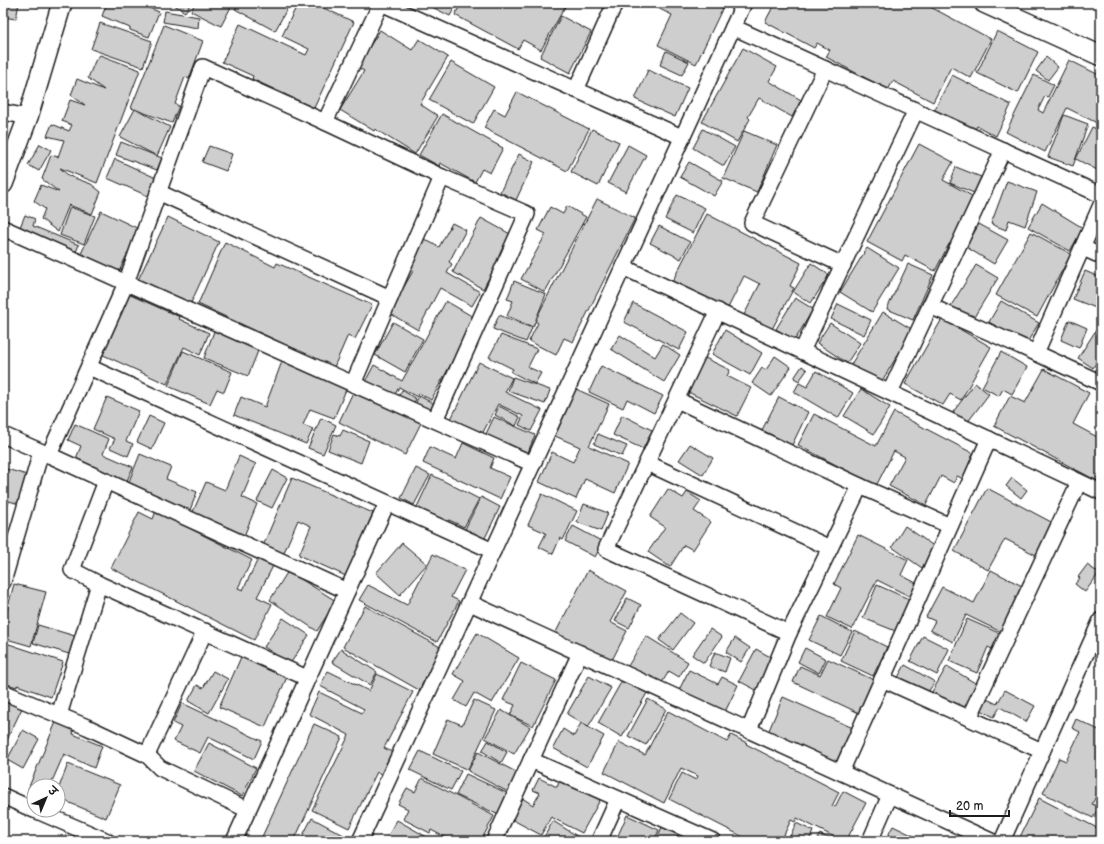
<svg xmlns="http://www.w3.org/2000/svg" width="1104" height="844" viewBox="0 0 1104 844" font-family="'Balsamiq Sans','Playpen Sans Deva',sans-serif">
<rect width="100%" height="100%" fill="#fff"/>
<filter id="ink" filterUnits="userSpaceOnUse"><feTurbulence type="fractalNoise" baseFrequency=".025" numOctaves="2"/><feDisplacementMap in="SourceGraphic" scale="8" xChannelSelector="R" yChannelSelector="G"/><feConvolveMatrix kernelMatrix="1 2 1 2 8 2 1 2 1" color-interpolation-filters="sRGB"/></filter>
<g filter="url(#ink)">
<!-- building -->
<g fill="#cecece" stroke="#1c1c1c">
<polygon points="3,3 19,3 16,19 3,17"/>
<polygon points="107,3 137,3 159,12 149,37 130,30 130,28 102,16"/>
<polygon points="171,3 191,3 185,12"/>
<polygon points="195,3 233,3 221,26 191,11"/>
<polygon points="238,3 290,3 275,31 235,9"/>
<polygon points="298,3 313,3 354,22 314,108 252,79 253,76 222,62 240,24 306,55 309,49 282,36"/>
<polygon points="424,3 457,3 450,16"/>
<polygon points="461,3 567,3 541,50 523,40 518,49 455,15"/>
<polygon points="647,3 725,3 696,64 658,45 672,15"/>
<polygon points="775,3 802,3 804,4 805,3 923,3 991,39 971,78 951,67 933,102 893,81 888,90 826,57 830,50 817,43 814,48 765,22"/>
<polygon points="165,11 199,17 198,28 163,22"/>
<polygon points="561,16 591,32 570,73 540,57"/>
<polygon points="100,23 152,41 143,67 91,49"/>
<polygon points="164,25 203,41 189,79 185,77 175,104 179,106 172,123 131,108"/>
<polygon points="380,30 412,50 419,39 448,57 420,104 438,116 415,154 375,129 374,131 340,110 364,71 357,67"/>
<polygon points="997,31 1038,52 1018,93 977,73"/>
<polygon points="743,48 777,67 769,81 801,100 792,117 759,98 748,117 750,119 737,142 702,122"/>
<polygon points="666,51 689,62 682,75 660,65"/>
<polygon points="100,55 140,70 97,183 60,168 69,176 91,184 101,192 92,214 69,205 58,232 41,219 45,209 34,201 41,185 59,192 42,179 51,155 58,157 64,140 47,136 52,124 69,131 72,125 62,121 70,100 85,105 71,95 77,79 104,90 88,78 95,61"/>
<polygon points="1046,57 1058,67 1048,80 1036,71"/>
<polygon points="1069,60 1101,76 1101,125 1067,108 1045,152 1006,132 1034,75 1054,85 1048,97 1045,96 1038,110 1043,113"/>
<polygon points="451,62 494,87 473,124 429,100"/>
<polygon points="648,70 688,88 675,117 635,99"/>
<polygon points="952,75 1011,105 996,136 977,126 974,131 934,111"/>
<polygon points="517,92 589,129 567,171 484,128 494,109 505,115"/>
<polygon points="135,109 170,127 157,156 120,137"/>
<polygon points="442,114 503,148 490,173 482,169 475,182 440,163 439,166 419,155"/>
<polygon points="1064,115 1088,124 1073,166 1048,157"/>
<polygon points="1092,127 1101,131 1101,172 1076,159"/>
<polygon points="592,129 619,142 598,186 571,172"/>
<polygon points="703,129 735,147 724,166 693,148"/>
<polygon points="744,131 777,145 757,192 723,178"/>
<polygon points="121,142 162,158 157,170 116,155"/>
<polygon points="40,144 51,150 39,171 28,165"/>
<polygon points="919,144 953,162 943,180 974,197 958,227 962,229 953,246 949,244 935,271 905,255 902,261 867,242"/>
<polygon points="628,145 646,155 626,192 608,183"/>
<polygon points="209,146 232,154 226,171 202,162"/>
<polygon points="519,154 534,162 516,200 500,192"/>
<polygon points="115,159 156,178 148,196 107,178"/>
<polygon points="689,162 723,181 714,196 680,177"/>
<polygon points="956,167 981,177 974,193 950,183"/>
<polygon points="1007,181 1037,192 1025,226 1009,220 1006,230 991,224"/>
<polygon points="677,195 705,208 693,233 665,219"/>
<polygon points="597,199 635,218 573,342 564,338 556,355 529,341 538,323 535,321"/>
<polygon points="1042,203 1083,228 1070,251 1028,227"/>
<polygon points="567,206 586,217 545,292 521,279 546,234 538,230 550,207 563,214"/>
<polygon points="70,207 95,216 84,244 60,235"/>
<polygon points="101,211 139,229 117,276 79,258"/>
<polygon points="707,214 801,263 790,286 794,288 772,329 744,315 760,284 744,276 727,310 672,282"/>
<polygon points="25,215 35,219 33,226 79,245 74,256 18,232"/>
<polygon points="168,217 219,242 190,305 138,280"/>
<polygon points="481,218 512,235 483,289 453,272"/>
<polygon points="452,223 466,230 449,262 452,264 447,273 480,292 472,306 440,288 418,330 389,313 413,271 408,268 424,239 439,247"/>
<polygon points="979,224 1008,240 994,264 966,247"/>
<polygon points="659,226 690,242 681,259 650,243"/>
<polygon points="1031,232 1071,254 1037,317 996,295"/>
<polygon points="225,242 275,267 277,263 372,305 355,339 348,335 334,367 198,304"/>
<polygon points="867,248 899,268 872,312 840,292"/>
<polygon points="811,263 829,275 811,303 793,292"/>
<polygon points="908,264 933,275 913,320 887,309"/>
<polygon points="976,265 998,278 971,322 949,309"/>
<polygon points="1085,271 1101,278 1101,310 1073,299"/>
<polygon points="514,281 546,294 533,327 507,316 513,301 507,299"/>
<polygon points="128,294 180,317 179,319 209,333 200,355 184,347 167,384 101,354"/>
<polygon points="795,298 813,309 795,340 776,329"/>
<polygon points="446,301 475,318 467,335 431,400 419,393 417,397 399,387 392,400 364,384 374,365 402,381"/>
<polygon points="1001,301 1039,323 1026,344 989,322"/>
<polygon points="633,303 688,332 679,350 624,322"/>
<polygon points="838,304 871,320 864,335 831,319"/>
<polygon points="883,312 913,330 880,384 850,366"/>
<polygon points="499,315 532,328 526,342 493,329"/>
<polygon points="942,319 991,347 961,400 950,394 943,405 905,384"/>
<polygon points="1069,320 1087,328 1079,348 1061,340"/>
<polygon points="393,322 423,339 405,372 375,355"/>
<polygon points="830,323 860,343 847,363 817,343"/>
<polygon points="216,326 260,346 248,376 204,358"/>
<polygon points="1098,327 1101,329 1101,355 1093,368 1078,358"/>
<polygon points="725,330 762,353 750,375 712,354"/>
<polygon points="501,335 537,349 528,367 541,373 535,384 511,372 513,369 489,357"/>
<polygon points="620,335 655,357 663,344 680,355 664,382 611,349"/>
<polygon points="183,351 232,372 224,392 217,389 210,404 168,386"/>
<polygon points="1001,352 1027,367 1012,394 1003,389 999,396 982,387"/>
<polygon points="284,356 348,385 334,418 310,409 303,425 313,429 306,444 234,415 241,397 265,407"/>
<polygon points="701,356 730,370 727,376 751,388 737,416 684,390"/>
<polygon points="775,356 791,367 771,396 752,383 762,368 766,370"/>
<polygon points="479,362 512,378 505,392 542,410 531,431 519,425 523,416 498,404 481,436 450,421"/>
<polygon points="601,366 663,396 654,413 627,399 623,408 589,392"/>
<polygon points="802,366 807,370 799,381 794,378"/>
<polygon points="1044,369 1089,393 1073,424 1101,439 1101,483 994,426 1010,396 1025,403"/>
<polygon points="816,371 853,393 838,418 794,392 799,383 807,387"/>
<polygon points="513,377 550,390 545,404 508,391"/>
<polygon points="975,383 989,394 967,423 953,412"/>
<polygon points="355,388 422,421 405,455 339,422"/>
<polygon points="576,389 609,404 589,446 628,464 615,493 585,479 576,499 539,482 552,452 573,462 580,447 555,436"/>
<polygon points="861,389 890,407 874,434 844,416"/>
<polygon points="402,390 416,399 410,409 396,401"/>
<polygon points="419,396 435,404 429,417 413,408"/>
<polygon points="107,397 139,411 126,441 133,444 128,456 110,448 115,439 93,429"/>
<polygon points="779,397 808,412 792,445 762,430"/>
<polygon points="499,406 520,417 516,426 495,415"/>
<polygon points="894,412 978,456 966,480 957,476 954,483 941,476 926,505 889,486 905,457 894,451 876,486 798,445 814,414 876,446"/>
<polygon points="622,415 652,430 643,449 613,435"/>
<polygon points="149,416 164,423 152,449 137,442"/>
<polygon points="494,417 535,435 526,457 484,438"/>
<polygon points="321,418 336,425 323,454 308,448"/>
<polygon points="75,424 109,439 103,454 133,467 126,483 75,461 81,446 68,440"/>
<polygon points="343,430 369,441 361,463 328,450 334,434 340,436"/>
<polygon points="598,434 627,446 622,456 594,444"/>
<polygon points="463,443 494,458 490,468 510,477 500,499 423,463 430,447 456,459"/>
<polygon points="690,444 713,458 703,475 679,460"/>
<polygon points="140,454 171,467 166,479 197,492 190,510 128,484"/>
<polygon points="239,456 256,464 242,497 257,504 244,536 192,514 206,482 225,490"/>
<polygon points="3,468 27,475 19,504 9,501 5,513 3,513"/>
<polygon points="416,468 430,475 414,505 401,498"/>
<polygon points="273,470 287,478 272,508 257,501"/>
<polygon points="432,475 479,499 464,527 449,520 447,525 416,509"/>
<polygon points="292,478 373,513 346,576 299,555 311,526 298,520 282,557 262,548"/>
<polygon points="1012,478 1027,490 1021,498 1006,486"/>
<polygon points="987,488 1053,523 1036,555 1005,539 988,570 954,551"/>
<polygon points="668,489 683,498 687,492 701,501 694,511 711,522 693,550 684,545 670,567 648,552 665,527 650,517"/>
<polygon points="542,494 577,511 563,540 560,538 553,554 539,547 546,533 528,525"/>
<polygon points="481,497 500,507 484,540 464,531"/>
<polygon points="584,504 608,513 601,531 577,522"/>
<polygon points="156,511 252,560 238,588 243,590 258,559 273,566 257,597 272,604 254,640 111,568 139,512 153,519"/>
<polygon points="3,522 8,523 3,538"/>
<polygon points="573,526 603,542 595,557 565,541"/>
<polygon points="905,526 935,547 922,568 892,547"/>
<polygon points="858,535 908,560 901,575 918,584 911,597 877,580 852,629 827,617 841,588 834,584"/>
<polygon points="402,543 427,564 400,595 376,573"/>
<polygon points="433,554 465,570 451,597 459,601 437,642 359,600 368,585 407,605"/>
<polygon points="1087,565 1099,573 1085,592 1075,584 1080,578 1078,577"/>
<polygon points="588,570 627,591 610,622 627,631 610,664 555,634"/>
<polygon points="991,570 1024,587 1001,632 966,615 953,642 930,630 935,621 926,617 942,587 974,603"/>
<polygon points="288,571 336,601 317,631 270,600"/>
<polygon points="14,584 46,592 31,646 3,638 3,625"/>
<polygon points="877,585 911,600 898,632 863,618"/>
<polygon points="627,598 641,605 629,628 615,621"/>
<polygon points="365,606 442,648 419,690 343,647"/>
<polygon points="680,613 693,623 673,650 659,640"/>
<polygon points="821,616 852,632 840,655 809,640"/>
<polygon points="283,618 309,635 290,664 264,647"/>
<polygon points="967,619 1001,634 994,650 988,647 977,673 949,661"/>
<polygon points="38,625 75,636 69,654 33,643"/>
<polygon points="710,629 722,637 704,663 692,655"/>
<polygon points="855,631 887,647 873,676 841,661"/>
<polygon points="477,633 519,658 492,703 474,693 466,707 454,700 465,681 453,674"/>
<polygon points="646,636 688,662 679,677 669,671 660,686 628,666"/>
<polygon points="923,636 949,649 937,675 910,661"/>
<polygon points="735,638 750,648 741,662 726,652"/>
<polygon points="3,642 63,662 51,697 17,685 17,687 3,683"/>
<polygon points="805,648 826,659 819,673 798,662"/>
<polygon points="341,649 377,672 370,685 332,662"/>
<polygon points="756,649 774,659 758,691 739,681"/>
<polygon points="715,652 730,658 725,672 709,666"/>
<polygon points="241,657 287,677 265,727 219,707"/>
<polygon points="828,659 874,680 859,713 793,682 800,666 820,675"/>
<polygon points="521,663 556,680 533,726 510,715 515,705 503,700"/>
<polygon points="905,665 935,682 925,696 896,681"/>
<polygon points="947,666 980,686 964,714 929,697"/>
<polygon points="689,670 718,684 722,677 738,685 723,716 677,694"/>
<polygon points="213,671 228,679 209,713 188,701 197,685 203,688"/>
<polygon points="328,671 369,691 377,674 413,692 384,748 392,752 381,774 377,772 349,828 312,810 349,735 309,714 319,692 362,713 364,709 320,686"/>
<polygon points="589,676 611,688 588,727 567,714"/>
<polygon points="623,679 647,693 622,737 598,723"/>
<polygon points="1005,690 1035,706 1026,722 1000,707 994,717 981,710 987,699 997,704"/>
<polygon points="3,697 23,706 7,740 3,738"/>
<polygon points="783,697 853,728 836,766 767,735"/>
<polygon points="648,699 666,709 646,745 628,736"/>
<polygon points="474,700 496,710 468,770 433,754 448,719 462,725"/>
<polygon points="182,703 262,741 254,759 208,737 200,753 174,741 181,727 173,723"/>
<polygon points="501,710 530,727 514,754 485,738"/>
<polygon points="668,711 727,742 731,735 747,743 746,744 839,792 832,806 835,807 843,791 866,803 846,841 842,841 797,818 795,822 791,820 781,841 751,841 669,799 682,773 696,780 698,776 681,768 664,803 604,772 619,742 645,755"/>
<polygon points="1076,719 1101,731 1101,787 1092,804 1099,807 1093,818 1043,793 1059,758 1066,761 1080,732 1072,728"/>
<polygon points="56,722 74,729 73,734 102,746 94,768 64,754 50,786 34,786 34,792 28,789"/>
<polygon points="581,723 604,736 587,767 553,748 563,729 574,736"/>
<polygon points="314,724 342,737 294,841 260,841"/>
<polygon points="23,730 39,739 23,769 7,760"/>
<polygon points="488,741 507,752 501,763 482,751"/>
<polygon points="209,743 256,768 242,796 194,771"/>
<polygon points="420,751 461,771 451,790 410,770"/>
<polygon points="478,752 518,773 508,792 468,771"/>
<polygon points="68,764 120,785 106,818 58,798 58,790"/>
<polygon points="466,774 511,795 501,816 456,795"/>
<polygon points="422,778 494,816 481,841 452,841 431,830 430,833 403,819 408,809 398,804 407,788 415,792"/>
<polygon points="539,778 557,787 561,778 600,800 582,833 551,817 541,835 511,819 522,798 533,805 540,793 533,790"/>
<polygon points="1039,798 1101,830 1101,841 1018,841"/>
<polygon points="627,815 659,830 654,841 616,840"/>
<polygon points="312,818 353,840 353,841 300,841"/>
<polygon points="397,820 434,841 436,837 444,841 385,841"/>
<polygon points="553,821 585,841 551,841 544,837"/>
<polygon points="796,823 813,831 809,841 788,841"/>
<polygon points="893,826 924,841 885,841"/>
<polygon points="662,827 678,835 675,841 656,841"/>
<polygon points="820,834 829,839 828,841 816,841"/>
<polygon points="688,835 700,841 685,841"/>
</g>
<g fill="none" stroke-linecap="round" stroke-linejoin="round">
<defs>
<g id="minor">
<polyline points="381,3 682,137"/>
<polyline points="733,27 1101,195"/>
<polyline points="825,69 752,223 843,265"/>
<polyline points="576,90 615,3"/>
<polyline points="3,112 28,117"/>
<polyline points="325,122 442,177 353,384"/>
<polyline points="158,192 390,298"/>
<polyline points="1101,205 1036,353 1101,383"/>
<polyline points="3,228 533,464"/>
<polyline points="1083,248 1101,256"/>
<polyline points="623,267 1101,492"/>
<polyline points="930,306 1036,353"/>
<polyline points="718,311 606,549 789,633 749,730"/>
<polyline points="802,351 916,110"/>
<polyline points="89,367 493,551"/>
<polyline points="890,392 1003,150"/>
<polyline points="677,400 860,486"/>
<polyline points="435,420 527,214 442,177"/>
<polyline points="3,435 49,455 126,283 203,67 325,122 381,3"/>
<polyline points="49,455 347,591"/>
<polyline points="647,463 830,548"/>
<polyline points="106,481 72,570 99,584 307,678"/>
<polyline points="3,582 41,452"/>
<polyline points="470,603 991,841"/>
<polyline points="789,633 860,486 950,526"/>
<polyline points="882,679 1042,751"/>
<polyline points="3,692 87,727 147,755 160,768 248,810"/>
<polyline points="59,715 99,584"/>
<polyline points="969,718 1079,482"/>
<polyline points="147,755 205,631"/>
<polyline points="531,760 713,841"/>
<polyline points="841,772 989,439"/>
<polyline points="3,796 34,810"/>
<polyline points="35,810 107,841"/>
<polyline points="234,841 387,503"/>
<polyline points="360,841 744,3"/>
<polyline points="494,841 580,653"/>
<polyline points="599,841 618,799"/>
<polyline points="870,841 890,795"/>
<polyline points="1002,841 1101,620"/>
</g>
<g id="tertiary">
<polyline points="984,3 1101,56"/>
<polyline points="3,184 28,117 62,3"/>
</g>
</defs>
<!-- minor casing -->
<use href="#minor" stroke="#1c1c1c" stroke-width="18"/>
<!-- tertiary casing -->
<use href="#tertiary" stroke="#1c1c1c" stroke-width="22"/>
<!-- minor -->
<use href="#minor" stroke="#fff" stroke-width="15"/>
<!-- tertiary -->
<use href="#tertiary" stroke="#fff" stroke-width="19"/>
</g>
</g>
<!-- margin -->
<rect width="1104" height="844" fill="none" stroke="#fff" stroke-width="16"/>
<rect x="8" y="8" width="1088" height="828" fill="none" stroke="#1c1c1c" stroke-width="1.5" filter="url(#ink)"/>
<!-- north arrow -->
<g transform="translate(46 798) rotate(44)"><circle r="19" fill="#ffffff" stroke="#a4a4a4"/>
<path d="M0-3L7 15L0 10L-7 15Z" fill="#1c1c1c"/>
<text y="-6" font-size="11" font-weight="bold" text-anchor="middle" fill="#1c1c1c">उ</text>
</g>
<!-- scale -->
<path d="M950 810v6h59v-6" fill="none" stroke="#1c1c1c" stroke-width="2"/>
<text x="956" y="810" font-size="12" fill="#1c1c1c" stroke="#ffffff" stroke-width="3" paint-order="stroke">20 m</text>
</svg>
